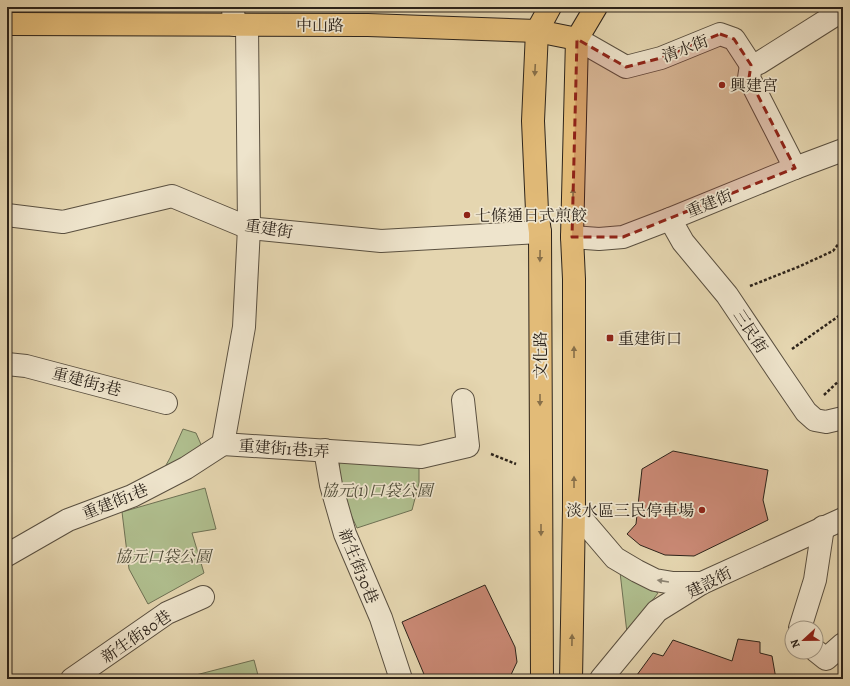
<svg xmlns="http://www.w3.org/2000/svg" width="850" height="686" viewBox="0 0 850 686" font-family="Alegreya,'Noto Serif TC',serif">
<rect width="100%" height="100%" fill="#e5d6b0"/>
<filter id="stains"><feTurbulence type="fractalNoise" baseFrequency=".005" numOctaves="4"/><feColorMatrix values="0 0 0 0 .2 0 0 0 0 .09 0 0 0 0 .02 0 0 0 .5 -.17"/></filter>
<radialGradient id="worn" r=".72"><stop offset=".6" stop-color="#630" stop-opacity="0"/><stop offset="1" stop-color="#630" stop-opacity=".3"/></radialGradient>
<!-- green -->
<g fill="#b0bf8f" stroke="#6e7154">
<polygon points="183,429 196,433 203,449 161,474 170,458"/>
<polygon points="340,456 419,462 419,483 412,510 357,528 347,506 339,475"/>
<polygon points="205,488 216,529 192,533 204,573 148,604 129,569 122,512"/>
<polygon points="620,572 658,593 627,633"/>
<polygon points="254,660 259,679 184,679 188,677"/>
</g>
<!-- building -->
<g fill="#ca8975" stroke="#2c231a">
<polygon points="673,451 768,470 763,500 768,520 694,556 665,555 640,545 627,534 636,524 642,469"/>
<polygon points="485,585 515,647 517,662 509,679 426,679 402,622"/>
<polygon points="738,639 760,642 760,653 772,656 776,679 634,679 653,653 663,656 673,640 732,661"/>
</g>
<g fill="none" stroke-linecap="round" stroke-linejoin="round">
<defs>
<g id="minor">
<polyline points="233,7 234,25"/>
<polyline points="247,25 249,228 244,327 223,444 421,457 468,446 463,400"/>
<polyline points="577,39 626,67 661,58 720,34 734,39 751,65 759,63 843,10"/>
<polyline points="751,65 749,78 795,168"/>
<polyline points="7,215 63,222 172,196 249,228 381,241 540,232"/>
<polyline points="670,219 683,242 727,295 778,371 806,412 815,420 826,422 843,418"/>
<polyline points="572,237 599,239 623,237 670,219 795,168 843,150"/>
<polyline points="7,364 26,366 166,403"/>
<polyline points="325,450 331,485 345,534 381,618 401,679"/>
<polyline points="574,510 615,558 637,571 655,580 673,583 702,583"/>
<polyline points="7,555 68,520 132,496 186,468 223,444"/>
<polyline points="800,628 815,580 823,527"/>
<polyline points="816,651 826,659 843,644"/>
<polyline points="72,679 167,613 203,597"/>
<polyline points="601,679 657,611 702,583 843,519"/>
</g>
<g id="major">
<polyline points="7,24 368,25 537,31 577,39"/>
<polyline points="577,39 596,7"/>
<polyline points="542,679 540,232 537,211 533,121 537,31 550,7"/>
<polyline points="571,679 574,510 574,279 572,237 577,39"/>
</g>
</defs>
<!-- minor casing -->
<use href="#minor" stroke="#5a5040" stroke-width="24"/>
<!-- major casing -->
<use href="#major" stroke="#2c231a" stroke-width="24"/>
<!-- path -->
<g stroke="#2c231a" stroke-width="2.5" stroke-dasharray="3 2" stroke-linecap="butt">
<polyline points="750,286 798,267 833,251 843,238"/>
<polyline points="792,349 843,313"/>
<polyline points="824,395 843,377"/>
<polyline points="491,454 516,464"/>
</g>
<!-- minor -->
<use href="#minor" stroke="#eee4cc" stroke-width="22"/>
<!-- major -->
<use href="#major" stroke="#e2bb78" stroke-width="22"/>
</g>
<!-- one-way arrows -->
<defs><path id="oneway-solid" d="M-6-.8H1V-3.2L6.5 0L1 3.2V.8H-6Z"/></defs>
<g fill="#876f49">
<use href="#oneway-solid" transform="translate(535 70) rotate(93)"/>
<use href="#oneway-solid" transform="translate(573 194) rotate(-89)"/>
<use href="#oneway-solid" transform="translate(540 256) rotate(91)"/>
<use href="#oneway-solid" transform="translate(574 352) rotate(-90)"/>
<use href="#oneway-solid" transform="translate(540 400) rotate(90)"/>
<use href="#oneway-solid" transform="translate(574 482) rotate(-90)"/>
<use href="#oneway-solid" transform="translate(541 530) rotate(90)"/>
<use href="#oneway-solid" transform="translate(572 640) rotate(-89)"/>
</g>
<use fill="#8d8473" href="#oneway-solid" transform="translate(663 581) rotate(-171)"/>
<!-- marked area -->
<path fill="#8f2418" fill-opacity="0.2" stroke="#8f2418" stroke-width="3" stroke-dasharray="8 5" stroke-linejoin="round" d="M720 34 734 39 751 65 749 78 795 168 623 237H572L577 39 626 67 661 58Z"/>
<!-- markers -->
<g fill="#8f2418" stroke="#eee4cc" stroke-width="1.5">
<circle cx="722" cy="85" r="4"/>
<circle cx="467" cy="215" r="4"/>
<rect x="606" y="334" width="8" height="8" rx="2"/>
<circle cx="702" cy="510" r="4"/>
</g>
<g text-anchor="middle" stroke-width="3.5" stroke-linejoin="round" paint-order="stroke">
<!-- street labels -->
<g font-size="16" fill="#2c231a" stroke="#eee4cc">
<text x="320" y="31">中山路</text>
<text transform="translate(685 48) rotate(-21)" y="6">清水街</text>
<text transform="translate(709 203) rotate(-22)" y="6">重建街</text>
<text transform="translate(269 228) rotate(9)" y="6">重建街</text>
<text transform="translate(751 331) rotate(57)" y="6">三民街</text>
<text transform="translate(540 355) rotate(-90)" y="6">文化路</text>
<text transform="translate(87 381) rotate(15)" y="6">重建街3巷</text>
<text transform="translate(284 448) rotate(4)" y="6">重建街1巷1弄</text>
<text transform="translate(115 501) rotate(-22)" y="6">重建街1巷</text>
<text transform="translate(359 566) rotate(68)" y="6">新生街30巷</text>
<text transform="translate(709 582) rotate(-27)" y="6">建設街</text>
<text transform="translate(136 636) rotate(-34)" y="6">新生街80巷</text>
</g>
<!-- poi labels -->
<g font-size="16" fill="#2c231a" stroke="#eee4cc" text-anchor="start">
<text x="730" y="91">興建宮</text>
<text x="475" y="221">七條通日式煎餃</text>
<text x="618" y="344">重建街口</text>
<text x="694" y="516" text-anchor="end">淡水區三民停車場</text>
</g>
<!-- park labels -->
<g font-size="16" font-style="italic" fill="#4d4a37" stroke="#eee4cc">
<text x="377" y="496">協元(1)口袋公園</text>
<text x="163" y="562">協元口袋公園</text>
</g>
</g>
<!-- margin -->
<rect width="850" height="686" fill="none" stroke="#e5d6b0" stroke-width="24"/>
<rect x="8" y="8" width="834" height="670" fill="none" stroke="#2c231a" stroke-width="2"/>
<rect x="12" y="12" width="826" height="662" fill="none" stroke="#2c231a"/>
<!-- north arrow -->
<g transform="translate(804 640) rotate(248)"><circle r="19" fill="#eee4cc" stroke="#a09785"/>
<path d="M0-3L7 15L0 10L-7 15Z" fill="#8f2418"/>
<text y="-6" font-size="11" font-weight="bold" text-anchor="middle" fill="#2c231a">N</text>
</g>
<rect width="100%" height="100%" filter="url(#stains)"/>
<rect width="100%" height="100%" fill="url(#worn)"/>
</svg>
